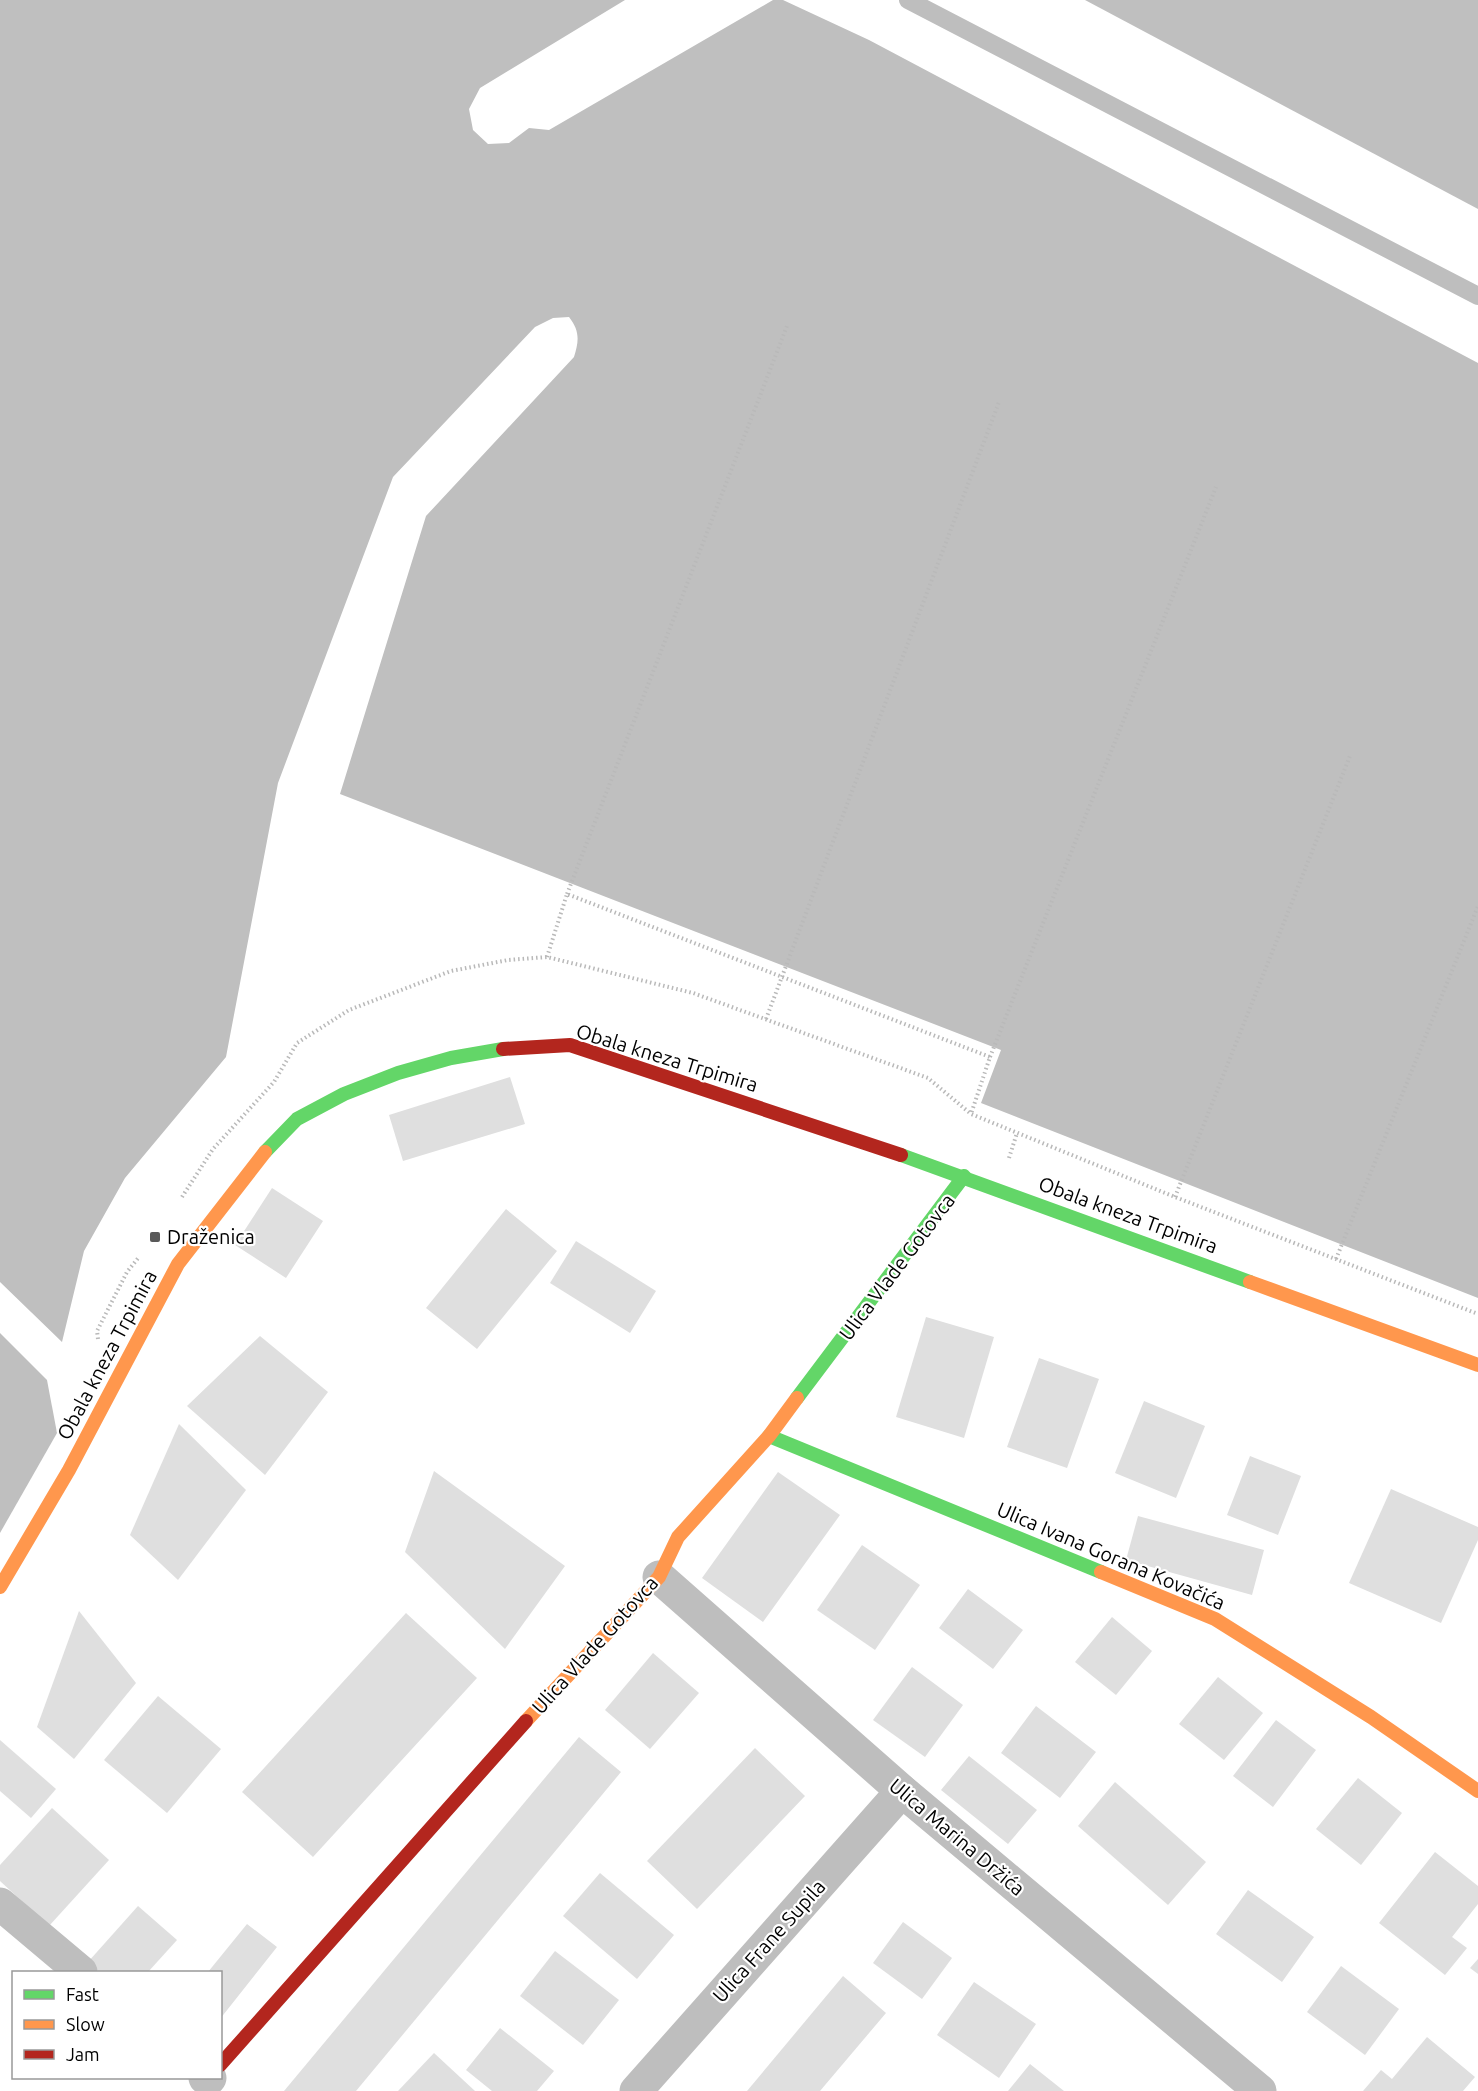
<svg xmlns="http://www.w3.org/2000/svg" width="1478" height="2091" viewBox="0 0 1478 2091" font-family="Ubuntu,sans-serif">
<rect width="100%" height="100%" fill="#fff"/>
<!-- water -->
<g fill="#bfbfbf">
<path d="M0 0H625L480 88 469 109 473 130 488 144 509 143 529 128 549 130 773 0H783L869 40 1478 363V1298L981 1103 1001 1050 340 794 426 516 574 357C579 341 580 331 569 317L553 318 535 327 393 477 278 783 226 1057 125 1178 84 1251 62 1342 0 1282Z"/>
<polygon points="1085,0 1478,0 1478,209"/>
<polygon points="0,1333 47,1380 57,1433 0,1533"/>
</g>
<!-- building -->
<g fill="#dfdfdf">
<polygon points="510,1077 525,1124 403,1161 389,1115"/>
<polygon points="272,1188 323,1221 286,1278 235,1245"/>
<polygon points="506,1209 557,1251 477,1349 426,1308"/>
<polygon points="576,1241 656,1291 630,1333 550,1283"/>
<polygon points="926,1317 994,1337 964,1438 896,1417"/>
<polygon points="260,1336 328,1392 265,1475 187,1406"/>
<polygon points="1039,1358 1099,1379 1067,1468 1007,1447"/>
<polygon points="1144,1401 1205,1426 1176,1498 1115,1473"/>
<polygon points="179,1424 246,1490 178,1580 130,1535"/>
<polygon points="1250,1456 1301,1476 1278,1535 1227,1515"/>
<polygon points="434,1471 565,1566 505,1649 405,1552"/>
<polygon points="778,1472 840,1515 763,1622 702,1578"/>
<polygon points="1391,1489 1478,1527 1478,1540 1441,1623 1349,1583"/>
<polygon points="1138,1516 1264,1550 1252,1595 1126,1560"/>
<polygon points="862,1545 920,1585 875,1650 817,1610"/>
<polygon points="968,1589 1023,1630 993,1669 939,1628"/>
<polygon points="79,1611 136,1683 74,1759 37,1727"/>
<polygon points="406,1613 477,1678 313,1857 242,1792"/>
<polygon points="1112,1617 1152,1651 1116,1695 1075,1662"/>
<polygon points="653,1653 699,1693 650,1749 605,1710"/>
<polygon points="912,1667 963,1705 925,1757 873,1720"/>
<polygon points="1218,1677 1263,1713 1224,1760 1179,1724"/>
<polygon points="158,1696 221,1749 167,1813 104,1760"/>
<polygon points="1036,1706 1096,1752 1060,1798 1001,1753"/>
<polygon points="1276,1720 1316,1750 1273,1807 1233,1776"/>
<polygon points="579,1737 621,1772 356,2091 284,2091"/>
<polygon points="0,1740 56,1789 31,1818 0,1791"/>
<polygon points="755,1748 805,1796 697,1909 647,1861"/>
<polygon points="969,1756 1037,1810 1008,1844 941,1790"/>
<polygon points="1358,1778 1402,1813 1361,1865 1316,1829"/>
<polygon points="1115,1782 1206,1862 1168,1905 1078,1826"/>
<polygon points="52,1808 109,1860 49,1926 0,1881 0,1865"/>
<polygon points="1435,1852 1478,1886 1478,1904 1452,1937 1467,1948 1445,1975 1379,1923"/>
<polygon points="600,1873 674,1935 637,1979 563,1916"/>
<polygon points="1248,1890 1314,1937 1282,1982 1216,1934"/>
<polygon points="138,1906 177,1940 148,1972 99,1972 88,1962"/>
<polygon points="903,1922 952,1958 922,1999 873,1963"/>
<polygon points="247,1924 277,1947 220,2019 220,1972 208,1972"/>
<polygon points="555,1951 619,2000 583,2045 520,1996"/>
<polygon points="1478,1959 1478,1974 1470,1968"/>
<polygon points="1341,1966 1399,2009 1365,2055 1307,2012"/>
<polygon points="843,1976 886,2013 820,2091 747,2091"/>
<polygon points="974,1982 1036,2024 999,2078 937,2035"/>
<polygon points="500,2028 554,2071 537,2091 492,2091 466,2070"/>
<polygon points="1427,2037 1475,2077 1463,2091 1363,2091 1381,2070 1392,2079"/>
<polygon points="434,2053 475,2091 398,2091"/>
<polygon points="1030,2064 1064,2091 1008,2091"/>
</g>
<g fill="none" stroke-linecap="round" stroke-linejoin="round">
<!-- path -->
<g stroke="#b9b9b9" stroke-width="4" stroke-dasharray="1.5 3" stroke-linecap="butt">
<polyline points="567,894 787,326"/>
<polyline points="547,957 567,894 990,1057 971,1114"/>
<polyline points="766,1019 999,402"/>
<polyline points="990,1057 1216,487"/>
<polyline points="1009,1158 1017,1133"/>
<polyline points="182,1197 213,1149 274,1082 297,1043 349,1010 451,971 508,960 547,957 693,993 928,1078 971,1114 1175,1197 1478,1314"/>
<polyline points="1175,1197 1350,756"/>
<polyline points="1336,1259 1478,906"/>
<polyline points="98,1339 97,1331 127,1272 139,1257"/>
</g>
<!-- lane -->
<polyline stroke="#bebebe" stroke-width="18" points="908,0 1478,296"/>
<!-- street -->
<g stroke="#bebebe" stroke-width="33">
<polyline points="659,1577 902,1791 1260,2091"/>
<polyline points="0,1904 81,1972"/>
<polyline points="205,2078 208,2080 210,2078"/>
<polyline points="636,2091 902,1791"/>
</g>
<!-- fast -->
<g stroke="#63d668" stroke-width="14">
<polyline points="265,1152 297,1119 344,1094 398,1073 451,1058 503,1049"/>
<polyline points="901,1155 1250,1282"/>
<polyline points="797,1398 964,1176"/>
<polyline points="769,1436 1101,1572"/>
</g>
<!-- slow -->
<g stroke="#ff974d" stroke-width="14">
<polyline points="1250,1282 1478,1365"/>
<polyline points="1101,1572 1215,1619 1371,1717 1478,1791"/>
<polyline points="0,1587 69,1470 178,1264 265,1152"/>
<polyline points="526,1721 659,1577 678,1537 769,1436 797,1398"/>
</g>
<!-- jam -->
<g stroke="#b3261e" stroke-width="14">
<polyline points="503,1049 570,1045 901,1155"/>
<polyline points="220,2065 526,1721"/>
</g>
</g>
<!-- markers -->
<rect fill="#595959" stroke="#fff" stroke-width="2" x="149" y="1231" width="12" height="12" rx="3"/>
<g text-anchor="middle" stroke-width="4.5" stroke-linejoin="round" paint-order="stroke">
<!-- street labels -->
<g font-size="20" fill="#000" stroke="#fff">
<text transform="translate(667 1058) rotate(17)" y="7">Obala kneza Trpimira</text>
<text transform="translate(1128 1215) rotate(20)" y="7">Obala kneza Trpimira</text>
<text transform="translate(897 1267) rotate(-53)" y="7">Ulica Vlade Gotovca</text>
<text transform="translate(107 1355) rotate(-62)" y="7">Obala kneza Trpimira</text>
<text transform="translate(1111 1556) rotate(23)" y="7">Ulica Ivana Gorana Kovačića</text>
<text transform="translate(595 1645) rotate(-48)" y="7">Ulica Vlade Gotovca</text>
<text transform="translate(957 1837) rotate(40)" y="7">Ulica Marina Držića</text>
<text transform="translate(769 1941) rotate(-48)" y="7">Ulica Frane Supila</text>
</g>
<!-- poi labels -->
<g font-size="20" fill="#000" stroke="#fff" text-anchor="start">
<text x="167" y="1244">Draženica</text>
</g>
</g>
<!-- legend -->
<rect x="12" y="1971" width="210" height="108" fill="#ffffff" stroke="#999999" stroke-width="1.5"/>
<rect x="24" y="1990" width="30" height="9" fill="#63d668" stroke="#999999" stroke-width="1.5"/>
<text x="66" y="2001" font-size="18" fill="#000000">Fast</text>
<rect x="24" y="2020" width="30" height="9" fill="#ff974d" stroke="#999999" stroke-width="1.5"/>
<text x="66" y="2031" font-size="18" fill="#000000">Slow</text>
<rect x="24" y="2050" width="30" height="9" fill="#b3261e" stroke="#999999" stroke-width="1.5"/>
<text x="66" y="2061" font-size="18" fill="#000000">Jam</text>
</svg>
